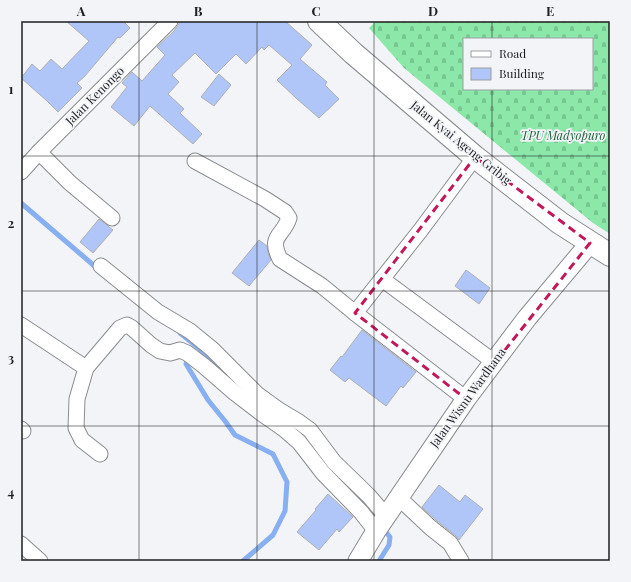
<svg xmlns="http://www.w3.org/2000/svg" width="631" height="582" viewBox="0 0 631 582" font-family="'Playfair Display',serif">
<defs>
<pattern id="cemetery-stones" width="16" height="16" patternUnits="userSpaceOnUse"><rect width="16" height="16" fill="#8be8a9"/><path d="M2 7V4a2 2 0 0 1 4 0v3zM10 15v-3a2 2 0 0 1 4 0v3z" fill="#78c791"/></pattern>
</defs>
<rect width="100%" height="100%" fill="#f2f4f8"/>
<!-- cemetery -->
<path fill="url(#cemetery-stones)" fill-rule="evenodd" d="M376 21H610V234L593 223 404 68 369 28ZM464 39H592V89H464Z"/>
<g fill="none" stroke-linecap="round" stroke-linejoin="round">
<!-- stream -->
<g stroke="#88aff0" stroke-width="5">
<polyline points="21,203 98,269"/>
<polyline points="180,333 195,345 221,368"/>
<polyline points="189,357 186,364 208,400 225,421 235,435 273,454 287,482 285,511 273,535 243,561"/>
<polyline points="292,426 303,434 314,447"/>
<polyline points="341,478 362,503"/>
<polyline points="379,561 389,545 390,537 382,527"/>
</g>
</g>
<!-- building -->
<g fill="#b0c6f9" stroke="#adafb3">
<polygon points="66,21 123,21 130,28 120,38 118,37 84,77 77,83 82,88 58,112 47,101 21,78 32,64 40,71 51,59 62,69 89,41"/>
<polygon points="179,21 285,21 312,45 300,59 327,82 325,85 339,99 319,118 297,99 277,80 292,65 269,45 264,50 262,47 246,64 236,54 216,74 195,53 172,75 179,82 168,94 184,109 180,113 202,134 193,144 150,106 134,126 111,107 127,87 122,83 132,72 142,81 165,55 157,47 174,31 179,24"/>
<polygon points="219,74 231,85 214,106 201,97"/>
<polygon points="99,219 113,230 93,253 80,242"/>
<polygon points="259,240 267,246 268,253 271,260 249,286 232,273"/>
<polygon points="466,270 490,288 479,304 455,286"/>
<polygon points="362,330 416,372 403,388 401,386 386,406 349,378 345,382 330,370 341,356 342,357"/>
<polygon points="439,485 460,502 465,495 483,509 459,540 456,536 437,521 422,507"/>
<polygon points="328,494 353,517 339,532 337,529 319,550 297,532 316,510 315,509"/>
</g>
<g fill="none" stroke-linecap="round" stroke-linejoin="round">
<defs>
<g id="minor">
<polyline points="39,152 70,183 112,218"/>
<path d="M195 161 265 199 285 212 289 218C283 237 268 235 280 259L322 286 355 313 466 399"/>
<polyline points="21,172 39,152 170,21"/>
<polyline points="101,266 158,312 190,331 212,349 257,394 279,410 299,422 310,430 334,462 369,496 386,516"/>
<polyline points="382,279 494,362"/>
<polyline points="355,313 420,231 475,157"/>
<polyline points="21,325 86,368"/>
<polyline points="21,429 23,431"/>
<polyline points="100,454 82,440 76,428 77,399 86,368 120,328 127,325 132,328 151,345 160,351 170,353 180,350 187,353 204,366 235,393 261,413 284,429 299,442 323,473 361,512 376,531"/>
<polyline points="399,498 431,528 450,543 461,561"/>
<polyline points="21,544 40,561"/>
</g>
<polyline id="tertiary" points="358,561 376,531 466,399 527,318 590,243"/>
<polyline id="primary" points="319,21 353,53 475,157 560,223 610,255"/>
</defs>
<!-- minor casing -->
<use href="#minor" stroke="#8a8c90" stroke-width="17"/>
<!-- tertiary casing -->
<use href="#tertiary" stroke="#8a8c90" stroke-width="21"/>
<!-- primary casing -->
<use href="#primary" stroke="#8a8c90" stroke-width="24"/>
<!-- minor -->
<use href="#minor" stroke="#fff" stroke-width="15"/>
<!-- tertiary -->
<use href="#tertiary" stroke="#fff" stroke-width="19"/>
<!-- primary -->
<use href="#primary" stroke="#fff" stroke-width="22"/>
</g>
<!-- marked area -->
<path fill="none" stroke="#c2185b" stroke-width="3" stroke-dasharray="8 5" stroke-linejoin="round" d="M475 157 590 243 466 399 355 313Z"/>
<!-- grid -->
<path fill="none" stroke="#1d1e1f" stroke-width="1" stroke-opacity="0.55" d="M139 21V561M257 21V561M374 21V561M492 21V39M492 89V561M21 156H610M21 291H610M21 426H610"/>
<g text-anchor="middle" stroke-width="3.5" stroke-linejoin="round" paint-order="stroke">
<!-- street labels -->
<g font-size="12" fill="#1d1e1f" stroke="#f2f4f8">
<text transform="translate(95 96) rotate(-45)" y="4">Jalan Kenongo</text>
<text transform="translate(461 143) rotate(39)" y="4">Jalan Kyai Ageng Gribig</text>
<text transform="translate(468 398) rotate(-54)" y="4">Jalan Wisnu Wardhana</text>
</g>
<!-- park labels -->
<g font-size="12" font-style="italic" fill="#1f633a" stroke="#f2f4f8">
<text x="563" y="140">TPU Madyopuro</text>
</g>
</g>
<!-- border -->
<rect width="631" height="582" fill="none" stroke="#f2f4f8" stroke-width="44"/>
<!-- legend -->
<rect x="463" y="38" width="130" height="52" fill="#f2f4f8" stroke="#9d9ea1"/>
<rect x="471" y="51" width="20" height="6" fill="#ffffff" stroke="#9d9ea1"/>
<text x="499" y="58" font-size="12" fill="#1d1e1f">Road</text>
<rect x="471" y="68" width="20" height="12" fill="#b0c6f9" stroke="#9d9ea1"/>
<text x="499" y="78" font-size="12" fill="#1d1e1f">Building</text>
<rect x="22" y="22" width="587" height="538" fill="none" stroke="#1d1e1f" stroke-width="1.5"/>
<g font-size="13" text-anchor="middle" font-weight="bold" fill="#1d1e1f">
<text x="81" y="16">A</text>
<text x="198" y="16">B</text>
<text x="316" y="16">C</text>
<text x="433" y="16">D</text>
<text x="550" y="16">E</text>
<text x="11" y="94">1</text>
<text x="11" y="228">2</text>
<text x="11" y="363">3</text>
<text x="11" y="497">4</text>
</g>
</svg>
